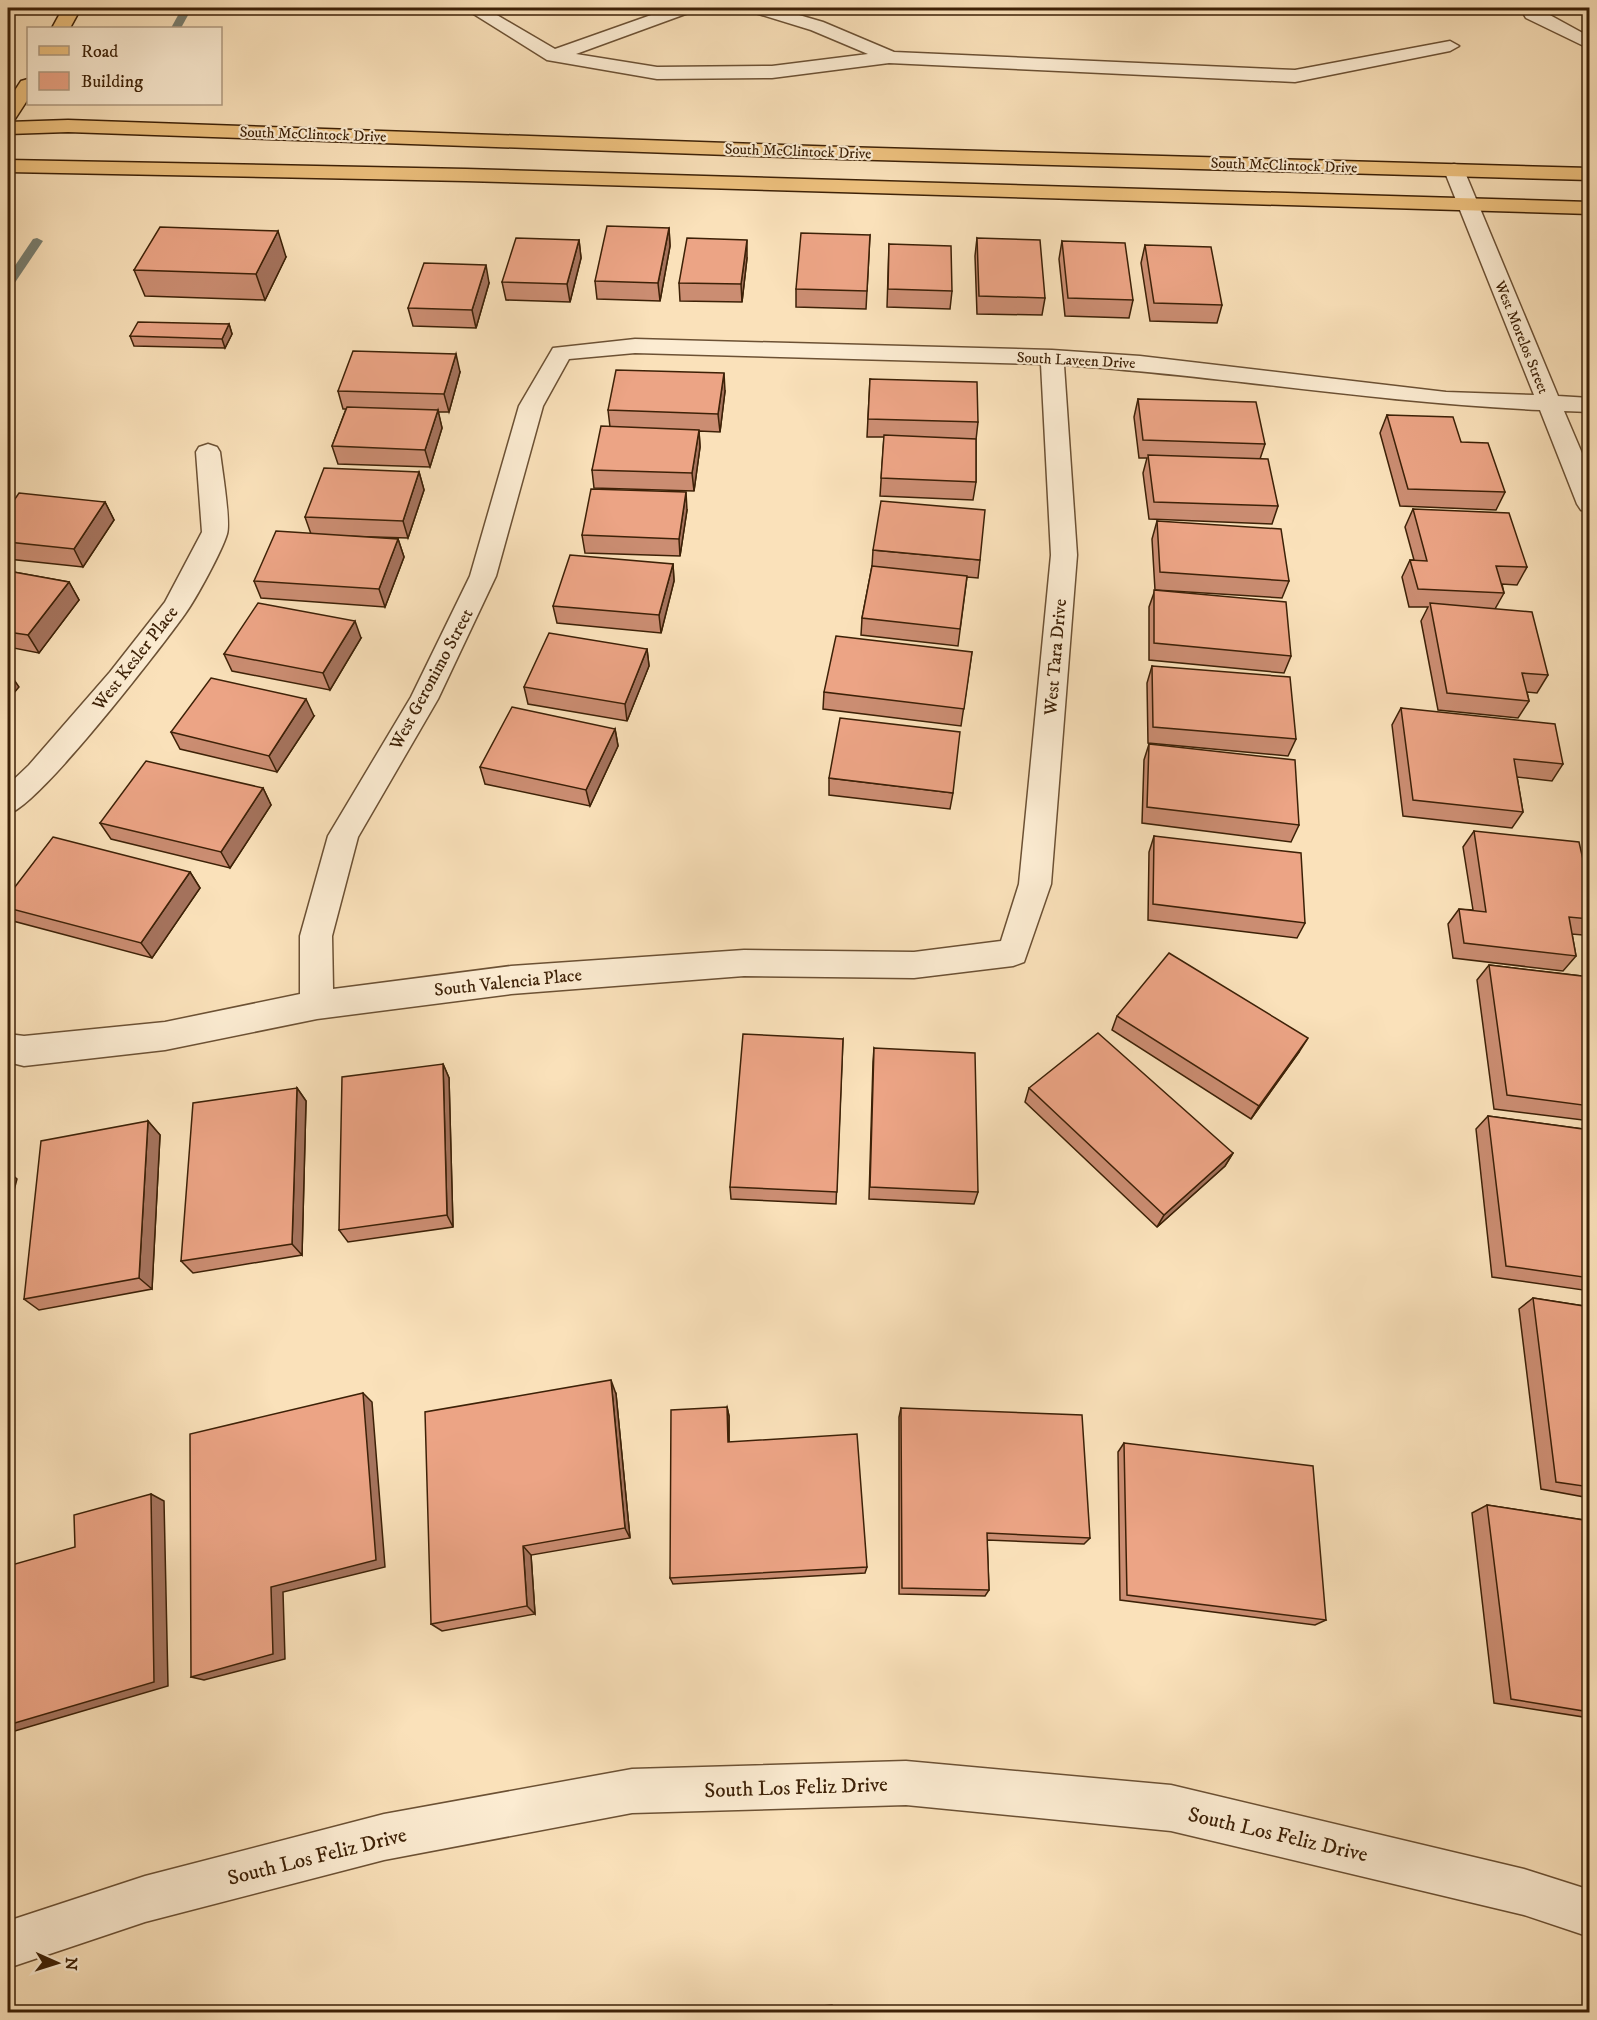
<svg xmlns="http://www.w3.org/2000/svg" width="1597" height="2020" viewBox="0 0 1597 2020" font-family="'IM FELL DW Pica',serif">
<rect width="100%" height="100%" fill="#fae1ba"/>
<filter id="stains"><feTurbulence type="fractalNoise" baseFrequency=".00333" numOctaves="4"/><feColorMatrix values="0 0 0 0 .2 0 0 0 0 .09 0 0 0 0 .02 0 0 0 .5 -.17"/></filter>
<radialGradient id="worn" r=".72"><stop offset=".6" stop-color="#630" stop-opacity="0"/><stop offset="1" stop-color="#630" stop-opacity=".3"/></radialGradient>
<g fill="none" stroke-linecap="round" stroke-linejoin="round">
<!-- stream -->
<g fill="#787e70" fill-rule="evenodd">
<polygon points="182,8 192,8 181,28 171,28"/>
<polygon points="37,238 43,241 12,287 8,287 8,276 33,239"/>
</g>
<defs>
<g id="minor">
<polygon points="464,8 485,8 555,49 671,8 693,8 691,12 576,54 657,67 772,66 868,54 811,30 752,12 750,8 775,8 823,22 894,52 1295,70 1450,41 1459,46 1450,51 1295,82 889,63 772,78 657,79 547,60"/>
<polygon points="1520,8 1537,8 1590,37 1590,49 1526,18"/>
<path d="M1454 164 1461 166 1464 170 1558 396 1590 398V412L1564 411 1590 472V512L1581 510 1577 504 1540 410C1380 403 1224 376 1064 365L1077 555 1051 884 1024 962 1013 966 914 978 744 976 511 994 317 1019 165 1050 24 1066 8 1062V1034L24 1036 165 1022 300 994V936L328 836 411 697 470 576 519 406 553 348 635 339 1052 350 1140 356 1446 392 1534 395 1444 170 1447 166ZM635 353 1041 364 1051 555 1019 884 1001 941 914 952 744 950 511 966 333 989 332 936 358 837 438 699 496 576 543 406 569 359Z"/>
<path d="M208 444 217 447 220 452C222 469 231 521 227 534 222 551 196 599 185 614 160 649 39 806 8 814V785L29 765 110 672 165 602 202 532 196 452 199 447Z"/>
<polygon points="906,1761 1171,1785 1524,1869 1590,1890 1590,1937 1524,1915 1171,1831 906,1805 632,1813 384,1860 145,1922 8,1968 8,1921 145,1876 384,1814 632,1769"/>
</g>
<g id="major">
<polygon points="68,120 842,147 1590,168 1590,180 842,159 68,132 8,134 8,122"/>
<polygon points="8,160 466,169 1590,202 1590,214 466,181 8,172"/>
</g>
<g id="highway">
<polygon points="63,8 81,8 70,28 52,28"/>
<polygon points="28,79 28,99 15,119 8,121 8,101 21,81"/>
</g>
</defs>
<!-- minor casing -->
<use href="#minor" stroke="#6c5134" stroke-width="3"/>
<!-- major casing -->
<use href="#major" stroke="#3d2107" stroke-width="3"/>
<!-- highway casing -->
<use href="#highway" stroke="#3d2107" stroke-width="3"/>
<!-- minor -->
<use href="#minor" fill="#fcecd2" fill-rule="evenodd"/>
<!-- major -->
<use href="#major" fill="#edc07d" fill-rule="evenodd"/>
<!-- highway -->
<use href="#highway" fill="#edc07d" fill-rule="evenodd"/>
</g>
<!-- wall -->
<g fill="#cb8d72" stroke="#3d2107" stroke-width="1.5">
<polygon points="669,228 670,246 660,301 597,299 595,281"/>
<polygon points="870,235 866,309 796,307 796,289"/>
<polygon points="977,238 1045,298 1042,315 977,314 975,256"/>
<polygon points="579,240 581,258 570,302 506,300 502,282"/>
<polygon points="1062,241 1133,300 1129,318 1065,316 1059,259"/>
<polygon points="889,244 952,291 950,309 887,307"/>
<polygon points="1145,245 1222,305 1217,323 1150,321 1141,263"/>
<polygon points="286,257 265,300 145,296 134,270"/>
<polygon points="747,258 742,302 680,301 679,283"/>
<polygon points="489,283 476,328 413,326 408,308"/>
<polygon points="229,324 232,334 225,348 134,346 130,336"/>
<polygon points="460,372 449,412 438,412 442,428 430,467 338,464 332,446 346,409 343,409 338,391"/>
<polygon points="870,379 978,422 976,440 976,482 973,500 880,496 884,437 867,437"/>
<polygon points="725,391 720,432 699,431 700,447 694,491 594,488 592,470 610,427 608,410"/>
<polygon points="1138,399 1265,444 1260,459 1278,506 1272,524 1149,519 1143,473 1147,458 1139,458 1134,417"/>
<polygon points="1387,415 1461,442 1505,492 1496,510 1400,506 1380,433"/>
<polygon points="419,472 424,490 408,538 342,536 398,539 404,557 385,607 261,598 254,581 311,534 305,517"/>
<polygon points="105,502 114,520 83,567 8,559 8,509"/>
<polygon points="1413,509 1527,567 1517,585 1502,584 1504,593 1495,609 1548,675 1537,693 1527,692 1529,701 1518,718 1438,710 1421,621 1428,607 1409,607 1402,577 1410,560 1414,560 1405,527"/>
<polygon points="687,510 680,556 585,553 582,535"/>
<polygon points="1157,521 1289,581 1282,598 1156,590 1291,656 1284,673 1149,660 1149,607 1155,590 1152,539"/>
<polygon points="873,550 980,560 978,578 967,577 958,646 861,635 862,618 872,566"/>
<polygon points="673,564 674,581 661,633 557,623 553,606"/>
<polygon points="8,571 69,582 79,600 39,653 8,647"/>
<polygon points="361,638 330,690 232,671 224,654"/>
<polygon points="647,649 649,666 627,721 528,704 524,687"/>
<polygon points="972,652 961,726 823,709 824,692"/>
<polygon points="1152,666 1296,739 1288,756 1148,743 1147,683"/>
<polygon points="1401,708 1563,764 1552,781 1517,777 1523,812 1512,828 1403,816 1392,725"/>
<polygon points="314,716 277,772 180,749 171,732"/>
<polygon points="615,729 618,746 590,806 485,784 480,767"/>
<polygon points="1149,744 1299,825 1291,842 1142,823 1144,760"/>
<polygon points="829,778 953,793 950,809 829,795"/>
<polygon points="263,788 271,805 230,868 111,839 100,823"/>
<polygon points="1474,831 1590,919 1590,928 1583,935 1572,934 1576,956 1563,971 1453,958 1448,924 1459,909 1473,910 1463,847"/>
<polygon points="1154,836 1305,923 1297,938 1148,920 1149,852"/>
<polygon points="190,872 200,888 152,958 13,921 8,914 8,896"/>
<polygon points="1489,965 1590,977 1590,1115 1583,1120 1494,1109 1477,980"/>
<polygon points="1117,1016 1299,1052 1251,1119 1112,1030"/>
<polygon points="843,1039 836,1204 731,1199 730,1187"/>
<polygon points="874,1048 978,1192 974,1204 869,1199 873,1062"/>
<polygon points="443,1064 449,1078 453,1227 348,1242 339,1230"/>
<polygon points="297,1088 306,1101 302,1255 193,1273 181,1261"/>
<polygon points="1029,1088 1233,1153 1225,1166 1157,1227 1025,1102"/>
<polygon points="1488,1116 1590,1130 1590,1291 1492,1277 1476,1129"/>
<polygon points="148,1121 160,1135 152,1289 39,1310 24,1299"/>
<polygon points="1533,1298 1590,1307 1590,1498 1541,1489 1519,1309"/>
<polygon points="616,1394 630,1538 531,1555 535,1614 442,1631 431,1624"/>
<polygon points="727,1407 729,1416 729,1442 867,1567 865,1573 673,1584 670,1578"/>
<polygon points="901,1408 1090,1538 1084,1544 987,1540 989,1590 985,1596 899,1594 899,1417"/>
<polygon points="1124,1443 1326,1620 1315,1625 1120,1600 1118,1452"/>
<polygon points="1487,1505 1590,1521 1590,1718 1494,1703 1472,1513"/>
<polygon points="832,2005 833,2013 750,2013"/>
<polygon points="1023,2010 1059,2013 1023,2013"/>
</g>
<!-- shaded-wall -->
<g fill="#a5735d" stroke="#3d2107" stroke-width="1.5">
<polygon points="669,228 670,246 660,301 658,283"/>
<polygon points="278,231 286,257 265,300 256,274"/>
<polygon points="579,240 581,258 570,302 567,284"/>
<polygon points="747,240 747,258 742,302 741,284"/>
<polygon points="486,265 489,283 476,328 472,310"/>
<polygon points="229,324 232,334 225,348 222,339"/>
<polygon points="456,354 460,372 449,412 444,394"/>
<polygon points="724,373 725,391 720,432 718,414"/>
<polygon points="438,410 442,428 430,467 425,450"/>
<polygon points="699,430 700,447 694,491 692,473"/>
<polygon points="419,472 424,490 408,538 403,521"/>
<polygon points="686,492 687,510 680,556 679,539"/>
<polygon points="105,502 114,520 83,567 74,549"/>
<polygon points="398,539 404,557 385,607 379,589"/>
<polygon points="673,564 674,581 661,633 659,615"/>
<polygon points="69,582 79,600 39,653 28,635"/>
<polygon points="355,621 361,638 330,690 323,673"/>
<polygon points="647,649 649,666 627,721 625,704"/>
<polygon points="8,671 19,687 8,700"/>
<polygon points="306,699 314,716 277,772 269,756"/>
<polygon points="615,729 618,746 590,806 586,790"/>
<polygon points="263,788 271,805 230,868 221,852"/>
<polygon points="190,872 200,888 152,958 141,943"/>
<polygon points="1308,1038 1299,1052 1251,1119 1259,1106"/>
<polygon points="443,1064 449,1078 453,1227 447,1215"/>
<polygon points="297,1088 306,1101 302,1255 292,1244"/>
<polygon points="148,1121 160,1135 152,1289 139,1278"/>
<polygon points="1233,1153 1225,1166 1157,1227 1164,1215"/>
<polygon points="8,1171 17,1179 8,1213"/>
<polygon points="611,1380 616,1394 630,1538 625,1528"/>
<polygon points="363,1393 372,1402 385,1567 283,1592 285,1659 204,1680 191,1677 271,1587"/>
<polygon points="727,1407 729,1416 729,1450 728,1442"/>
<polygon points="151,1494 164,1501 168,1686 8,1733 8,1725"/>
<polygon points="523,1546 531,1555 535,1614 527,1606"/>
</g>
<!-- building -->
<g fill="#eca485" stroke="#3d2107" stroke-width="1.5">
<polygon points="607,226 669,228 658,283 595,281"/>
<polygon points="160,227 278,231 256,274 134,270"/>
<polygon points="801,233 870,235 867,291 796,289"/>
<polygon points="516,238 579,240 567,284 502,282"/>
<polygon points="687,238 747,240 741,284 679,283"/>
<polygon points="977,238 1040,240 1045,298 979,296"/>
<polygon points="1062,241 1125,243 1133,300 1068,298"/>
<polygon points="889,244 951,246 952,291 888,289"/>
<polygon points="1145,245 1211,247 1222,305 1154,303"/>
<polygon points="424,263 486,265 472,310 408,308"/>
<polygon points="138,322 229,324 222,339 130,336"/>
<polygon points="353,351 456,354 444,394 338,391"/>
<polygon points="616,370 724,373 718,414 608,410"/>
<polygon points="870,379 977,382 978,422 868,419"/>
<polygon points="1138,399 1256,402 1265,444 1143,440"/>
<polygon points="347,407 438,410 425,450 332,446"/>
<polygon points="1387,415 1453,417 1461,442 1488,443 1505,492 1408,489"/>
<polygon points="601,426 699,430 692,473 592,470"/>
<polygon points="884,435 976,439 976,482 881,478"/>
<polygon points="1148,455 1268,459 1278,506 1154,502"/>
<polygon points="324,468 419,472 403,521 305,517"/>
<polygon points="591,489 686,492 679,539 582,535"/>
<polygon points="19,493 105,502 74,549 8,542 8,509"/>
<polygon points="881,501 985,510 980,560 873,550"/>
<polygon points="1413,509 1509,513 1527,567 1496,566 1504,593 1418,589 1410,560 1427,561"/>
<polygon points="1157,521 1281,529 1289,581 1160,572"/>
<polygon points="276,531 398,539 379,589 254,581"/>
<polygon points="570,555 673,564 659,615 553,606"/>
<polygon points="872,566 967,576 960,629 862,618"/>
<polygon points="8,571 69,582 28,635 8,632"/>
<polygon points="1154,590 1286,602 1291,656 1154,643"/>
<polygon points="258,603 355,621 323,673 224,654"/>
<polygon points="1430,603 1532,612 1548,675 1522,673 1529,701 1447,693"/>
<polygon points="549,633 647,649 625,704 524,687"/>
<polygon points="836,636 972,652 964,709 824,692"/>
<polygon points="1152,666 1290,677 1296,739 1153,727"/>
<polygon points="211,678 306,699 269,756 171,732"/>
<polygon points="512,707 615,729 586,790 480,767"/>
<polygon points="1401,708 1555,724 1563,764 1514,759 1523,812 1413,800"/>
<polygon points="840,718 960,732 953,793 829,778"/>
<polygon points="1149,744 1295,760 1299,825 1147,807"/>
<polygon points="146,761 263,788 221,852 100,823"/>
<polygon points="1474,831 1579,842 1590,890 1590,919 1569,917 1576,956 1464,943 1459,909 1486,912"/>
<polygon points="1154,836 1301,853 1305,923 1153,904"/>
<polygon points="53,837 190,872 141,943 8,908 8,896"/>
<polygon points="1169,953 1308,1038 1259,1106 1117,1016"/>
<polygon points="1489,965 1590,977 1590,1106 1507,1095"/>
<polygon points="1098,1033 1233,1153 1164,1215 1029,1088"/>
<polygon points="743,1034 843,1039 837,1192 730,1187"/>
<polygon points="874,1048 975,1053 978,1192 870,1187"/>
<polygon points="443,1064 447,1215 339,1230 342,1077"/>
<polygon points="297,1088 292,1244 181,1261 193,1103"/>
<polygon points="1488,1116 1590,1130 1590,1278 1506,1266"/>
<polygon points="148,1121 139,1278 24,1299 41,1141"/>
<polygon points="1533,1298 1590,1307 1590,1487 1556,1482"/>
<polygon points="611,1380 625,1528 523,1546 527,1606 431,1624 425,1412"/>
<polygon points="363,1393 376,1560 271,1587 273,1654 191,1677 190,1434"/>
<polygon points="727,1407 728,1442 857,1434 867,1567 670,1578 671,1410"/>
<polygon points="901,1408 1082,1415 1090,1538 987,1533 989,1590 902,1588"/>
<polygon points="1124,1443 1313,1466 1326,1620 1127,1595"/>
<polygon points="151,1494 154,1682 8,1725 8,1566 75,1547 74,1515"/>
<polygon points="1487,1505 1590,1521 1590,1712 1511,1699"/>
<polygon points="833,2009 833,2013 795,2013"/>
</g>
<g text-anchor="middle" stroke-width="4.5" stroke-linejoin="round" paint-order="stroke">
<!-- far-street labels -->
<g font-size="15" fill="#3d2107" stroke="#fcecd2">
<text transform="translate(313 134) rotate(2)" y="5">South McClintock Drive</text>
<text transform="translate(798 151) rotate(2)" y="5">South McClintock Drive</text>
<text transform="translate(1284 165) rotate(2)" y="5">South McClintock Drive</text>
<text transform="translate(1522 337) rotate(68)" y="5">West Morelos Street</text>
<text transform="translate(1076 360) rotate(3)" y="5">South Laveen Drive</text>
</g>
<!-- street labels -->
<g font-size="18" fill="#3d2107" stroke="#fcecd2">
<text transform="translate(1055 657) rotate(-85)" y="6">West Tara Drive</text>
<text transform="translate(135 658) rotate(-52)" y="6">West Kesler Place</text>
<text transform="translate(431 679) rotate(-62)" y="6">West Geronimo Street</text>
<text transform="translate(508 982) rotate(-6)" y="6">South Valencia Place</text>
</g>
<!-- near-street labels -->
<g font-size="21" fill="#3d2107" stroke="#fcecd2">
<text transform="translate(796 1787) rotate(-2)" y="7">South Los Feliz Drive</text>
<text transform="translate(1278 1834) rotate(13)" y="7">South Los Feliz Drive</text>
<text transform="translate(317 1856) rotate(-14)" y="7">South Los Feliz Drive</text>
</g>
</g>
<!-- margin -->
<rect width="1597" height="2020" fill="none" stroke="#fae1ba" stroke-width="30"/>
<rect x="9" y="9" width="1579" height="2002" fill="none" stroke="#3d2107" stroke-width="3"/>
<rect x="15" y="15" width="1567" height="1990" fill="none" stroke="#3d2107" stroke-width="1.5"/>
<!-- legend -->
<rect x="27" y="27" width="195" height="78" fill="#fcecd2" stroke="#b09b81" stroke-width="1.5"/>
<rect x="39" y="46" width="30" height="9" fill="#edc07d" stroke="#b09b81" stroke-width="1.5"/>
<text x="81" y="57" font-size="18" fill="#3d2107">Road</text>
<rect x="39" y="72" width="30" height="18" fill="#eca485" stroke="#b09b81" stroke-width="1.5"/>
<text x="81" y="87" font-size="18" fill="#3d2107">Building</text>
<!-- north arrow -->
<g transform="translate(57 1963) rotate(93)" stroke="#fcecd2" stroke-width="4.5" paint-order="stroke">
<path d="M0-4.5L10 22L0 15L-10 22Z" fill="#3d2107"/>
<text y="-9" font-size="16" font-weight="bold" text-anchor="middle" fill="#3d2107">N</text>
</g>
<rect width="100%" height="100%" filter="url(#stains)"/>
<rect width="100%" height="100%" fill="url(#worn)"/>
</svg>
